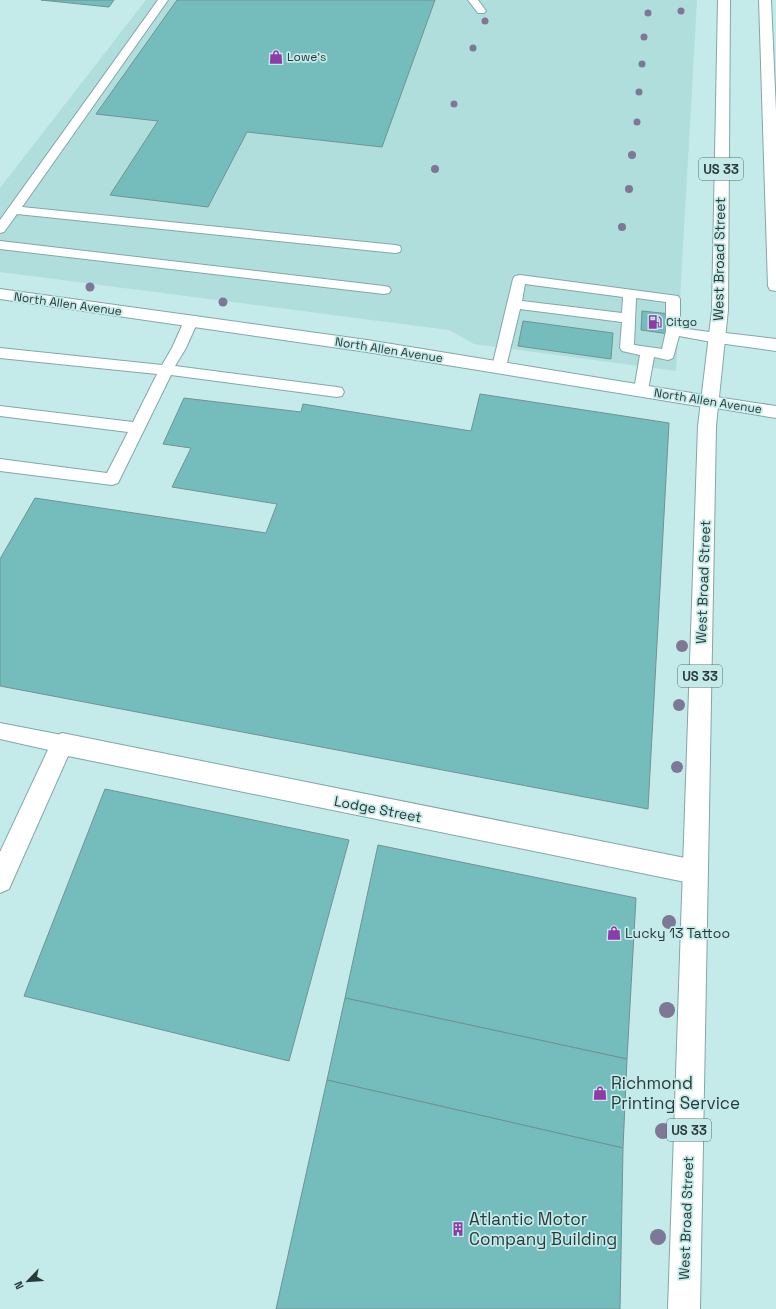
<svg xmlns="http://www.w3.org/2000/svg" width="776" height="1309" viewBox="0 0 776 1309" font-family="'Space Grotesk',sans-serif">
<rect width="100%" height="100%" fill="#c4eae9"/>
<!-- built -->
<polygon fill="#afdedd" points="146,0 697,0 676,371 474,344 449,330 0,272 0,188"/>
<!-- building -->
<g fill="#75bdbd" stroke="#6f9392">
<polygon points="41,0 114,0 109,7"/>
<polygon points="177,0 435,0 382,147 247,132 208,207 110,195 158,121 96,114"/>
<polygon points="642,311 670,314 669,334 641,330"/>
<polygon points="523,321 613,333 611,359 518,346"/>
<polygon points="480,394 669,423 648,809 0,686 0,559 35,498 266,533 277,504 172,487 191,448 163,444 184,398 301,412 303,404 471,431"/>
<polygon points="105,789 349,840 289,1061 24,996"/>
<polygon points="378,845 636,898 627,1059 345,998"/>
<polygon points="345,998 627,1059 623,1148 327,1080"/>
<polygon points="327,1080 623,1148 620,1309 276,1309"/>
</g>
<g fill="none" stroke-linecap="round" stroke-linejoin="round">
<defs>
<g id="service">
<polygon points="158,0 168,0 22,207 395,245 400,246 401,249 400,252 395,253 17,214 4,232 0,233 0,220"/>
<polygon points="468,0 478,0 486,11 484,13 478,13"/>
<polygon points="0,241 384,286 389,287 391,290 389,293 384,294 0,249"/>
<path d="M520 275 678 296 680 299V328L717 333 722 335 724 338 722 341 717 343 679 336 673 358 668 360 654 357 648 390 646 394 641 395 636 394 634 390 640 355 622 351 620 348 622 322 520 309 506 367 504 370 499 372 494 370 492 367 513 279 515 276ZM525 284 623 297 622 313 522 301ZM636 298 666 302V331L662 349 634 345Z"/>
<polygon points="191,317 196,318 198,321 186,348 175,366 337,387 342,388 344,392 342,396 337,397 171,375 118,483 112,485 0,471 0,459 107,473 128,432 0,416 0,406 133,422 157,374 0,358 0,348 162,365 172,348 184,321 186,318"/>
<polygon points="0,723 62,735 69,738 72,744 69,750 62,753 0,739"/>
</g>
<g id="minor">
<polygon points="0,289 367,340 710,396 716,398 719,402 716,406 710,408 367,352 0,299"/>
<polygon points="62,733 695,860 704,863 708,872 704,881 695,884 68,756 9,889 0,893 0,852 54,737"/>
</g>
<g id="tertiary">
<polygon points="717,332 776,339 776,351 711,342 708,338 711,334"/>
<polygon points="710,396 776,406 776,418 704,406 701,402 704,398"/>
</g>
<g id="primary">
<polygon points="718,0 730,0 728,310 716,426 700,1309 668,1309 698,426 712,310"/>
<polygon points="759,0 771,0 776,111 776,291 770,290 768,286"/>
</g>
</defs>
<!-- service casing -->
<use href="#service" stroke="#83a7a7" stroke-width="2"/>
<!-- minor casing -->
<use href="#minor" stroke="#83a7a7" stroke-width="2"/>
<!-- tertiary casing -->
<use href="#tertiary" stroke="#83a7a7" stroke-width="2"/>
<!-- primary casing -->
<use href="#primary" stroke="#83a7a7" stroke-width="2"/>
<!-- service -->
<use href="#service" fill="#fff" fill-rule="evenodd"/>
<!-- minor -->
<use href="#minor" fill="#fff" fill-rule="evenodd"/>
<!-- tertiary -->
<use href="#tertiary" fill="#fff" fill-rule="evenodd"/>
<!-- primary -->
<use href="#primary" fill="#fff" fill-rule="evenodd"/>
</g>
<!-- trees -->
<g fill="#7d7895">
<circle cx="681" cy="11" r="3.5"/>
<circle cx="648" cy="13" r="3.5"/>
<circle cx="485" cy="21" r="3.5"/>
<circle cx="644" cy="37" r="3.5"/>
<circle cx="473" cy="48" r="3.5"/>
<circle cx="642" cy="64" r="3.5"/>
<circle cx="639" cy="92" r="3.5"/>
<circle cx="454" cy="104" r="3.5"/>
<circle cx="637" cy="122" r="3.5"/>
<circle cx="632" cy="155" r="4"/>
<circle cx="435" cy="169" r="4"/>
<circle cx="629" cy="189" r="4"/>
<circle cx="622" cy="227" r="4"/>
<circle cx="90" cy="287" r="4.5"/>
<circle cx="223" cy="302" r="4.5"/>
<circle cx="682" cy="646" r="6"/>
<circle cx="679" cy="705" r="6"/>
<circle cx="677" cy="767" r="6"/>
<circle cx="669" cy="922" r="7"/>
<circle cx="667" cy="1010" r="8"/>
<circle cx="663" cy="1131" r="8"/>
<circle cx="658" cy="1237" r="8"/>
</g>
<!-- icons -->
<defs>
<symbol id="shop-bare" viewBox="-9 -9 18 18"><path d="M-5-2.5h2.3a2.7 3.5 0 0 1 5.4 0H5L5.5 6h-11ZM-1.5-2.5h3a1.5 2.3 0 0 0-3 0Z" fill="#8f3aa7" stroke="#c4eae9" stroke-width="2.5" paint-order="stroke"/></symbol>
<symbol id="fuel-bare" viewBox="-9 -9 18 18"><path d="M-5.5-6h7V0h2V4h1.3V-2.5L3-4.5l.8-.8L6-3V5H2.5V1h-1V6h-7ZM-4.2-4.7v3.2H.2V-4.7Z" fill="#8f3aa7" stroke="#c4eae9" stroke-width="2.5" paint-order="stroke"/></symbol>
<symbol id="building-bare" viewBox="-9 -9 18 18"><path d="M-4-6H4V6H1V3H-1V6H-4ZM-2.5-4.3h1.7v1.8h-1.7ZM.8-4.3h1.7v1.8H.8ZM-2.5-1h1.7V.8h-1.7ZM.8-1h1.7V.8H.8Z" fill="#8f3aa7" stroke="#c4eae9" stroke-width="2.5" paint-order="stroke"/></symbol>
</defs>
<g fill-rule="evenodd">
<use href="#shop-bare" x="266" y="47" width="20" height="20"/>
<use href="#fuel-bare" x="645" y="312" width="20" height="20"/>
<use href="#shop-bare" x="604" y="923" width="20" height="20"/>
<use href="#shop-bare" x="590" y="1083" width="20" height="20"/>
<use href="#building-bare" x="448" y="1219" width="20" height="20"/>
</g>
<g text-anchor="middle" stroke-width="3.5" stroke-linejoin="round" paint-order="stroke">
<!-- far-poi labels -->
<g font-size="12" fill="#2a3939" stroke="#c4eae9" text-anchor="start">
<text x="287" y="61">Lowe's</text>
<text x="666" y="326">Citgo</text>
</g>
<!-- far-street labels -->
<g font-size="12" fill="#2a3939" stroke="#c4eae9">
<text transform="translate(68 304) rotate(8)" y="4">North Allen Avenue</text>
<text transform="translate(389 350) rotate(9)" y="4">North Allen Avenue</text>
<text transform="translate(708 401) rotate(9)" y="4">North Allen Avenue</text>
</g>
<!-- shield labels -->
<g fill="#c4eae9" stroke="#586e6e" stroke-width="1">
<rect x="699" y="158" width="44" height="22" rx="3"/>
<rect x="678" y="665" width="44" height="22" rx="3"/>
<rect x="667" y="1119" width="44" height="22" rx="3"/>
</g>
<g font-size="13" font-weight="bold" fill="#2a3939">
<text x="721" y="174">US 33</text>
<text x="700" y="681">US 33</text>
<text x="689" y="1135">US 33</text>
</g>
<!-- street labels -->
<g font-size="14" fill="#2a3939" stroke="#c4eae9">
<text transform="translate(719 259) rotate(-89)" y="5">West Broad Street</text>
<text transform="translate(703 582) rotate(-88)" y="5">West Broad Street</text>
<text transform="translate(378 809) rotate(11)" y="5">Lodge Street</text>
<text transform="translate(686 1218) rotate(-88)" y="5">West Broad Street</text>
</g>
<!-- poi labels -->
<g font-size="14" fill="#2a3939" stroke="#c4eae9" text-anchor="start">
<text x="625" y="938">Lucky 13 Tattoo</text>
</g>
<!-- near-poi labels -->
<g font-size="17" fill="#2a3939" stroke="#c4eae9" text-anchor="start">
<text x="611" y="1089">Richmond<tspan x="611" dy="20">Printing Service</tspan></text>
<text x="469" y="1225">Atlantic Motor<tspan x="469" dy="20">Company Building</tspan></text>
</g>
</g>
<!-- north arrow -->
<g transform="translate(28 1281) rotate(245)" stroke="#c4eae9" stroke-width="3" paint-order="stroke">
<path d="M0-3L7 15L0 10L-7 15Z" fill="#2a3939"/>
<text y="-6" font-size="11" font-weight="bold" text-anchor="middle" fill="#2a3939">N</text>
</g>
</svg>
